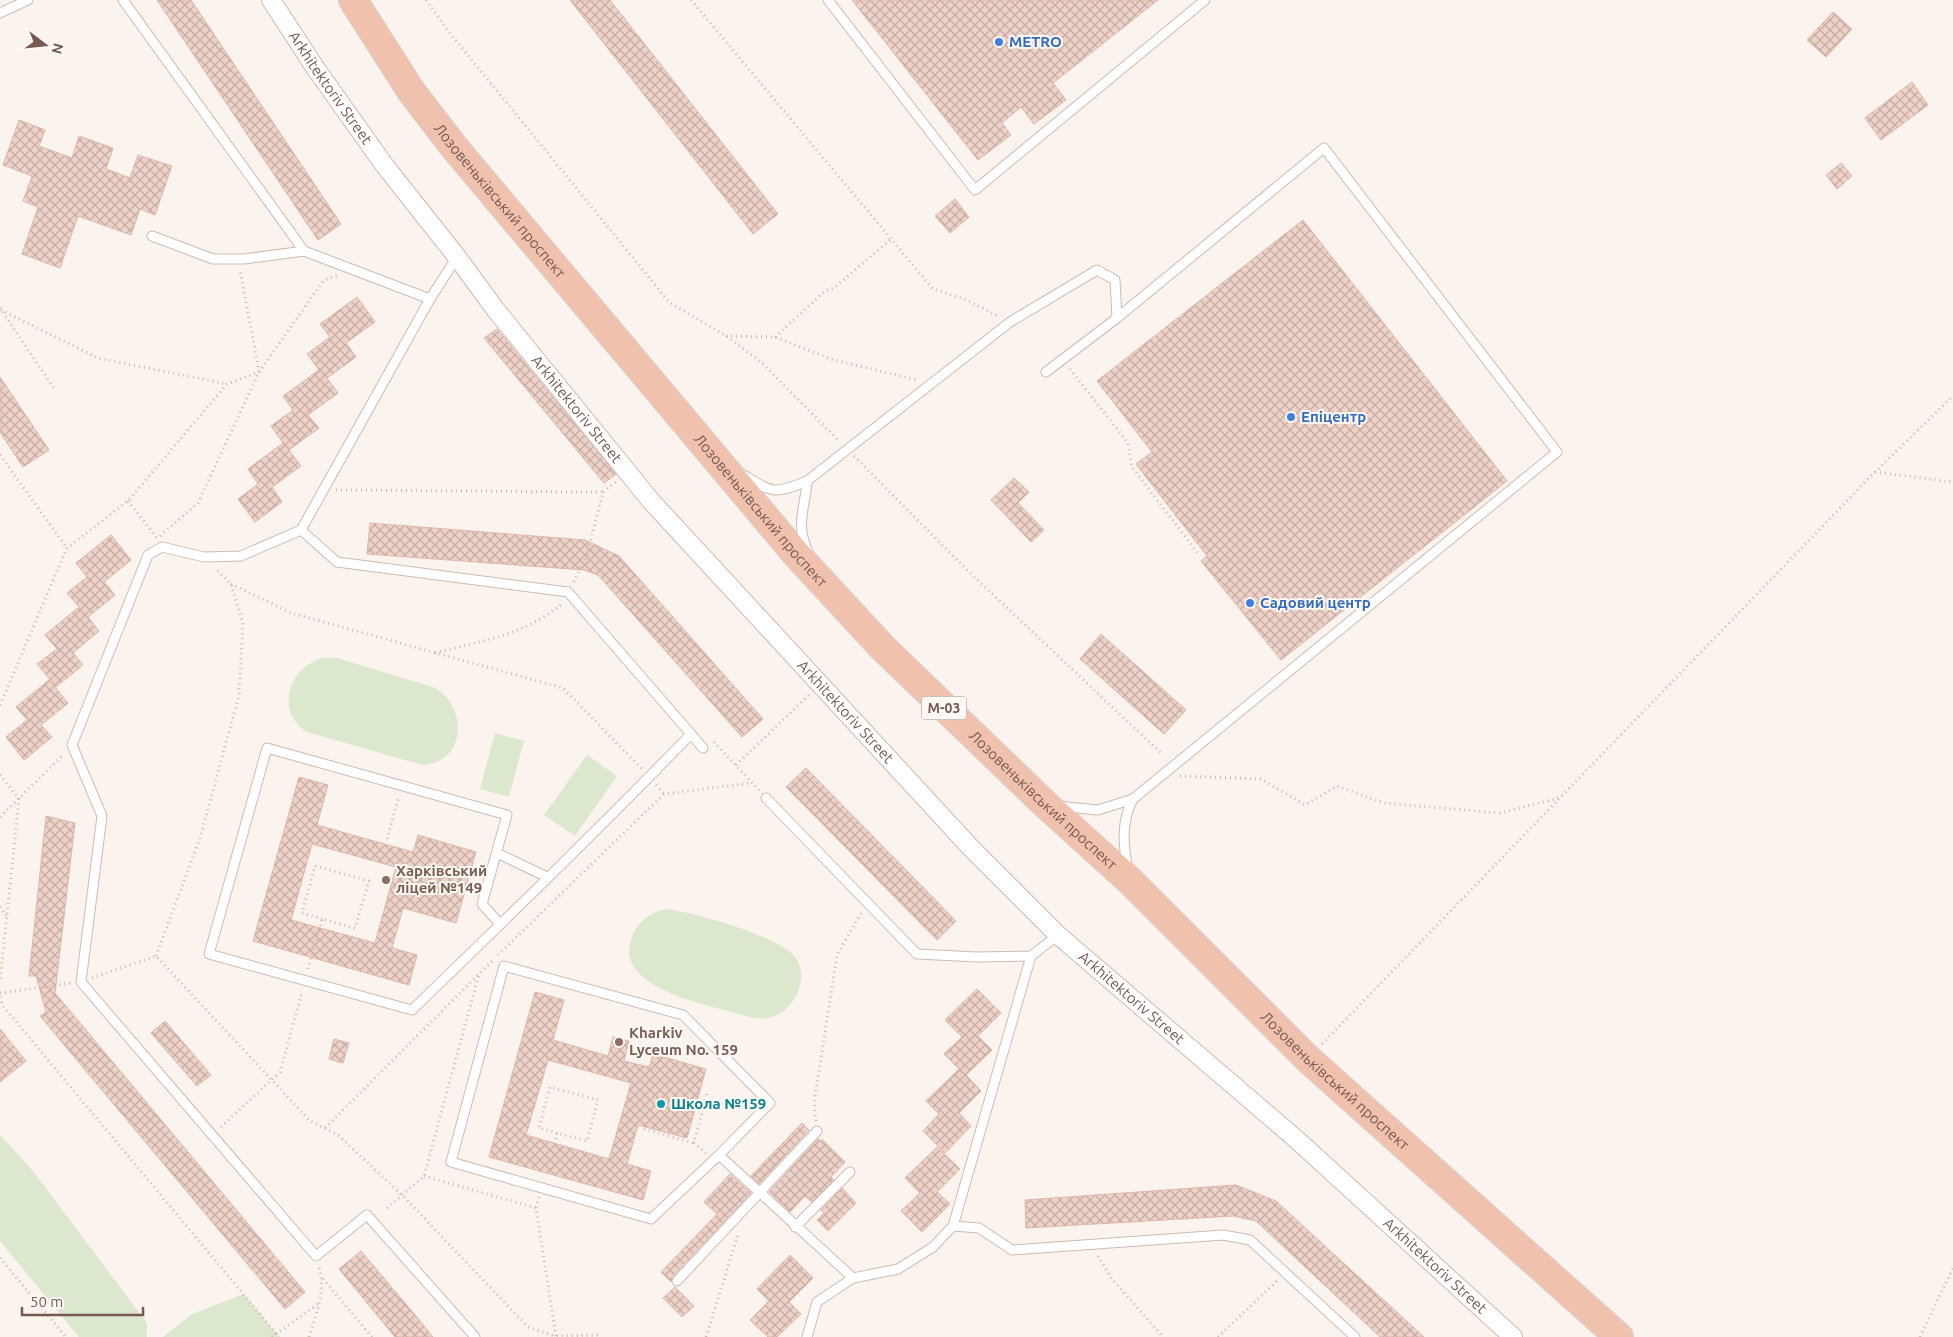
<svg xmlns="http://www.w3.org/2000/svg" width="1953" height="1337" viewBox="0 0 1953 1337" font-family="Ubuntu,sans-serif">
<defs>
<pattern id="building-cross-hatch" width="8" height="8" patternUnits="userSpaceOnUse" patternTransform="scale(1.25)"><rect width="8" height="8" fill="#eed2c8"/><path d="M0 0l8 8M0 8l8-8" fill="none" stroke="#c5ada5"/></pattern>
</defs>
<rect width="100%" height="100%" fill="#fbf4ee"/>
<!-- green -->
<g fill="#dce8cd">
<path d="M324 658H337L436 688C469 710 465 763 422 765L307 732C274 712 289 665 324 658Z"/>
<polygon points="495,733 524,741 509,797 480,789"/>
<polygon points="587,755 617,776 575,836 544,815"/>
<path d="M666 909C692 912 781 936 796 958 809 978 795 1010 772 1017 763 1020 752 1018 742 1015 710 1005 611 989 632 937 638 921 649 913 666 909Z"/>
<polygon points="0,1135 33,1171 147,1323 147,1337 79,1337 0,1241"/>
<polygon points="244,1294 279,1337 163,1337 192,1314"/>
</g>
<!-- building -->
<g fill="url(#building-cross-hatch)" stroke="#dfb7aa" fill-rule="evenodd">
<polygon points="157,0 191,0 341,224 318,240"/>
<polygon points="570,0 610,0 778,214 753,234"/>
<polygon points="852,0 1158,0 1053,83 1066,100 1034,124 1021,107 1002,123 1011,135 978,160"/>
<polygon points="1833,12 1852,29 1826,57 1807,40"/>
<polygon points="1912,82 1928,105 1881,140 1865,118"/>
<polygon points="19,120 45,130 39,146 72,158 79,136 113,148 106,169 130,178 138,155 172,166 155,215 140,209 131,235 78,216 60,268 22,254 38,207 23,201 32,176 3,165"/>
<polygon points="1841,163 1852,176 1837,189 1826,175"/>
<polygon points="955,199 969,217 950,233 935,216"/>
<polygon points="1303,220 1507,481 1281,660 1201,561 1207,556 1136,464 1152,452 1097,381"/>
<polygon points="357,297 375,322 346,343 356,357 327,378 338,393 308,415 319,428 289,450 301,466 272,487 282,502 255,522 238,499 258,484 248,469 283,443 271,426 293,410 283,396 319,370 307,354 330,337 320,324"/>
<polygon points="497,329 616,474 604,483 484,338"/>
<polygon points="0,377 49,450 23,467 0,432"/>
<polygon points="1014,478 1029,492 1018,503 1044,530 1031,542 991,500"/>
<polygon points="370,523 585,540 619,556 763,719 742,737 598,575 584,570 367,554"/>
<polygon points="111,535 131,560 104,582 115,595 88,617 99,631 73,653 83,665 56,687 37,664 57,649 45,635 79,607 67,593 87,577 76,563"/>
<polygon points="1101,634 1186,710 1164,734 1080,659"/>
<polygon points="49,680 68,703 41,725 52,737 24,760 6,737 27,720 16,707"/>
<polygon points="806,768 956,921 937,940 786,787"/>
<path d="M299 777 328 785 317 825 413 852 418 835 476 852 456 923 403 908 392 948 417 955 409 985 253 941ZM312 844 396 867 375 943 291 920Z"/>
<polygon points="46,816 75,823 55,993 305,1292 285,1309 40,1016 46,1012 36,976 29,976"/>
<polygon points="977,989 1001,1013 978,1036 992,1050 966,1075 981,1091 959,1113 971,1126 945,1153 923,1131 939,1114 926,1101 959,1069 944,1054 962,1037 945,1020"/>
<path d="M535 992 564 1000 553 1040 608 1056 613 1037 629 1041 624 1061 649 1067 653 1054 706 1069 687 1138 638 1125 627 1164 651 1171 643 1200 489 1157ZM548 1060 631 1083 609 1159 526 1135Z"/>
<polygon points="165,1021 211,1075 197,1086 151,1033"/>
<polygon points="0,1029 26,1061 0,1082"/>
<polygon points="334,1039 349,1043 343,1063 329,1059"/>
<polygon points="802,1123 809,1130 759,1184 751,1176"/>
<polygon points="818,1139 822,1141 823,1140 845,1162 831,1177 834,1180 812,1202 805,1196 790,1212 769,1192"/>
<polygon points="937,1147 960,1169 937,1192 950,1204 922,1232 901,1211 920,1193 905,1178"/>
<polygon points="730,1174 751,1193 672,1277 671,1282 661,1272 717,1214 704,1202"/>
<polygon points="1236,1185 1276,1201 1424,1337 1380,1337 1256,1221 1233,1216 1026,1228 1025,1200"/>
<polygon points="842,1188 856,1203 828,1231 817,1220 824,1213 821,1210"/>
<polygon points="361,1251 416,1316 433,1337 395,1337 339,1269"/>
<polygon points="790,1255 813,1278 789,1302 801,1314 777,1337 768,1337 750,1320 769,1301 757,1289"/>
<polygon points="675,1287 694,1306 682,1317 663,1298"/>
</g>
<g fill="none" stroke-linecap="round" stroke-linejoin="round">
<defs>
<g id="service">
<polyline points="123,0 304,251 430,299"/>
<polyline points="828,0 975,190 1205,0"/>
<polyline points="0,13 28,0"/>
<polyline points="152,236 213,259 244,259 304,251"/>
<polyline points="457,257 430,299 301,530 241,556 204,557 162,547 148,555 72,745 102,816 81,982 316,1256 367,1215 475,1337"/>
<path d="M742 474C773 493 773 495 807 481 805 510 795 523 808 552"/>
<polyline points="807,481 1010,322 1097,270 1115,280 1117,318 1046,372"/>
<polyline points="301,530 337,562 568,592 703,748"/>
<polyline points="766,798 917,954 977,957 1031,956 1058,935"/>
<polyline points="1057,806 1098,810 1133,799 1557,452 1324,148 1117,318"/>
<polyline points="497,853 547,877"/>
<path d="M1128 870C1123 844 1121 822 1133 799"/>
<path d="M500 924 482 904 507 815 267 748 209 954 412 1010C506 919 600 828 691 734"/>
<polyline points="719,1155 651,1219 451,1162 504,966 683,1015 770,1103 719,1155 853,1278"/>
<polyline points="953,1226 979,1228 1012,1250 1223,1235 1250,1240 1355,1337"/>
<polyline points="795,1227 850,1172"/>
<polyline points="677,1281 817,1131"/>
<polyline points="807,1337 817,1302 853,1278 898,1269 933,1247 953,1226 1031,956"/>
</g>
<g id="minor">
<path id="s1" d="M271 0 316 69 385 166 457 257 495 309 651 501 972 849 1058 935 1296 1139 1513 1337"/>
</g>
<g id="trunk">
<path id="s2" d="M353 0 411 91 454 147 796 554 883 648 1045 804 1129 880 1308 1059 1619 1337"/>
</g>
</defs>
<!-- service casing -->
<use href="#service" stroke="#cdbbb4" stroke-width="11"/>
<!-- minor casing -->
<use href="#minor" stroke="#cdbbb4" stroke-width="20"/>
<!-- trunk casing -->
<use href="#trunk" stroke="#d8d1cf" stroke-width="30"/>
<!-- path -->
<g stroke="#d3b5ab" stroke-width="3" stroke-dasharray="1 4" stroke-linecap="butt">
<polyline points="426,0 449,32 669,302 726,336 760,361 839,441"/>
<polyline points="691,0 933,289 964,299 1000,317"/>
<polyline points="0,308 55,390"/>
<polyline points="1,310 98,358 227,384"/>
<polyline points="726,336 775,337 833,360 918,380"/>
<polyline points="775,337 825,291 834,288 890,240"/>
<polyline points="1070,369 1128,443 1132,467 1199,555"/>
<polyline points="0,455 67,548"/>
<polyline points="854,456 967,570 1162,754"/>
<polyline points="1875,472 1953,482"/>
<polyline points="336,490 603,492"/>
<polyline points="128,501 157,538"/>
<polyline points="160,536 198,503 259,372 240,270"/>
<polyline points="574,582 587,554 603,492 616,482"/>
<polyline points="231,584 291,613 563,688 642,769"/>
<path d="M435 653C484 640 523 636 563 603"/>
<polyline points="0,705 67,548 128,501 227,384 259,372 324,280 337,276"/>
<polyline points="714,742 759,790"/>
<polyline points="736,765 809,695"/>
<polyline points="0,775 19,799 0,982"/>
<polyline points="1180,776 1261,779 1305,805 1337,786 1384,803 1500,813 1559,798"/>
<polyline points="656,785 664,794"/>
<polyline points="0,817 63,755"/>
<polyline points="387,839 399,796"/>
<polyline points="0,907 7,916"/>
<polyline points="498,955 664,794 752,783"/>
<polyline points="156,956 201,835 239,695 243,623 231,584 215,568"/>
<polyline points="308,969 322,919 355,928 369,881 315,866 302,913 322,919"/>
<polyline points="92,978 156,956 310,1121 338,1135 402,1195 528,1327 555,1336 599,1335"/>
<polyline points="0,993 71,983"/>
<polyline points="0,997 3,1006 279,1337"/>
<polyline points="1322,1044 1875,472 1953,396"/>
<polyline points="816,1121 814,1103 837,955 861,913"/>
<polyline points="221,1127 280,1072 302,992"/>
<polyline points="325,1128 492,961"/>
<polyline points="644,1129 694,1143"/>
<polyline points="554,1144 557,1133 587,1141 598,1100 550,1087 539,1128 557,1133"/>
<polyline points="706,1153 694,1143 707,1093"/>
<polyline points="424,1176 536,1208"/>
<polyline points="539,1197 536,1208 556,1337"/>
<polyline points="387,1208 424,1176 479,974"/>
<polyline points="1098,1256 1112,1279 1163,1337"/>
<polyline points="0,1258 66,1337"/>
<polyline points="323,1279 372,1337"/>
<polyline points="272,1337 319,1303"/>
<path d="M309 1337C316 1314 326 1291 319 1267"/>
<polyline points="706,1337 738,1235"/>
<polyline points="1218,1337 1278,1280"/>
<polyline points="1920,1337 1953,1268"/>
</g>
<!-- service -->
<use href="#service" stroke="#fff" stroke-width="9"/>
<!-- minor -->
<use href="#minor" stroke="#fff" stroke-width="18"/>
<!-- trunk -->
<use href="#trunk" stroke="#f0c2ad" stroke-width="28"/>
</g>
<!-- markers -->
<g fill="#3f7fe0" stroke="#fef9f4" stroke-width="2">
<circle cx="999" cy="42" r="5"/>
<circle cx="1291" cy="417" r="5"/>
<circle cx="1250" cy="603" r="5"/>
</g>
<g fill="#8d6e63" stroke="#fef9f4" stroke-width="2">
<circle cx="386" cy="880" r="5"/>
<circle cx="619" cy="1042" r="5"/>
</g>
<circle fill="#0f9aa8" stroke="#fef9f4" stroke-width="2" cx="661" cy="1104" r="5"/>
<g text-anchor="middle" stroke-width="4" stroke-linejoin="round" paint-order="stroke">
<!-- shield labels -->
<rect fill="#fef9f4" stroke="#9e8983" stroke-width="1" x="921.5" y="696.5" width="45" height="23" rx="4"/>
<g font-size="14" font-weight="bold" fill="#755952">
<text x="944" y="713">М-03</text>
</g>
<!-- shop labels -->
<g font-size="15" font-weight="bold" fill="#366cbe" stroke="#fef9f4" text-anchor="start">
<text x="1009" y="47">METRO</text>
<text x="1301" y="422">Епіцентр</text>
<text x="1260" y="608">Садовий центр</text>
</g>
<!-- street labels -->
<g font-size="15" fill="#755952" stroke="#fef9f4">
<text dy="5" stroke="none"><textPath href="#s1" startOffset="106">Arkhitektoriv Street</textPath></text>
<text dy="5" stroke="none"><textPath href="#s2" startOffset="249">Лозовеньківський проспект</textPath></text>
<text dy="5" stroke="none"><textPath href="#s1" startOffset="511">Arkhitektoriv Street</textPath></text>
<text dy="5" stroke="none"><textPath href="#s2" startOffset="654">Лозовеньківський проспект</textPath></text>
<text dy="5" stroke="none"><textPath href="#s1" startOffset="916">Arkhitektoriv Street</textPath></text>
<text dy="5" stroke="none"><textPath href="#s2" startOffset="1059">Лозовеньківський проспект</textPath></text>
<text dy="5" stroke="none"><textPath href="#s1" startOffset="1321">Arkhitektoriv Street</textPath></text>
<text dy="5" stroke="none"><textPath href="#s2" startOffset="1464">Лозовеньківський проспект</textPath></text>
<text dy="5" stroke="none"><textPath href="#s1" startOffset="1726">Arkhitektoriv Street</textPath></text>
</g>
<!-- education labels -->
<g font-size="15" font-weight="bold" fill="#785e54" stroke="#fef9f4" text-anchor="start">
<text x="396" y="876">Харківський<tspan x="396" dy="17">ліцей №149</tspan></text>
<text x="629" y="1038">Kharkiv<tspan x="629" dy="17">Lyceum No. 159</tspan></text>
</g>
<!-- culture labels -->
<g font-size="15" font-weight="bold" fill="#0d838f" stroke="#fef9f4" text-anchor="start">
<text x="671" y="1109">Школа №159</text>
</g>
</g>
<!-- north arrow -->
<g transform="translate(45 45) rotate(106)" stroke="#fef9f4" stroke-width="4" paint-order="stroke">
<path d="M0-4L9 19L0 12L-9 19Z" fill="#755952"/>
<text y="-8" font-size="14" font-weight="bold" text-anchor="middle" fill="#755952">N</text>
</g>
<!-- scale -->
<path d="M22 1307v8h121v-8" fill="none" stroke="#755952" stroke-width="2.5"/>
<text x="30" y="1307" font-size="15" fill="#755952" stroke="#fef9f4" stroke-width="4" paint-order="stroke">50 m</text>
</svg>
